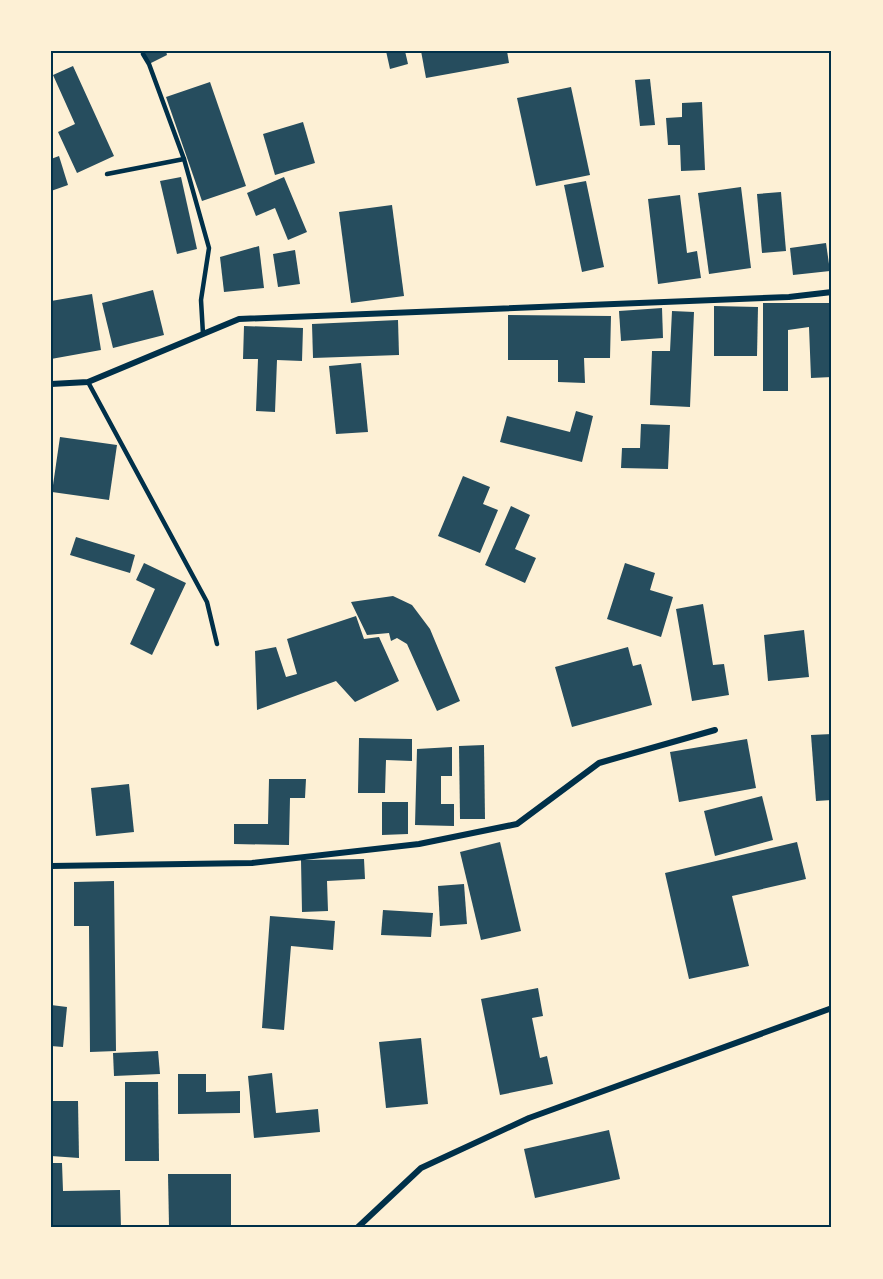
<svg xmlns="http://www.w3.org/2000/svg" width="883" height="1279" viewBox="0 0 883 1279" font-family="Lato,sans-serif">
<rect width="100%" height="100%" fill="#fdf0d5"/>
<!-- building -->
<g fill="#264d5e">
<polygon points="143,51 166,51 167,55 149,64"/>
<polygon points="386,51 405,51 408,64 390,69"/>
<polygon points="421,51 507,51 509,63 426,78"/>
<polygon points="73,66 114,156 77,173 58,132 75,124 53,75"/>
<polygon points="650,79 655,125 640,126 635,80"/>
<polygon points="210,82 246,186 202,201 166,97"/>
<polygon points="571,87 590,175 536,186 517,98"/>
<polygon points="702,102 705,170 681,171 680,145 668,145 666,118 682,117 682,103"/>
<polygon points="303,122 315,163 275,175 263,134"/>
<polygon points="59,156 68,185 51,191 51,159"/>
<polygon points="181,177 197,249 177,254 160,181"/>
<polygon points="284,177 307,232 288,240 275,208 256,216 247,193"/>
<polygon points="586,181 604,267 582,272 564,185"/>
<polygon points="741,187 751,268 709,274 698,193"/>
<polygon points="781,192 786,251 762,253 757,194"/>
<polygon points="680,195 687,253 697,251 701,278 658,284 648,199"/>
<polygon points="392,205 404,296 351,303 339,212"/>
<polygon points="826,243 830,271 793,275 790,248"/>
<polygon points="259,246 264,288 224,292 220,257"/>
<polygon points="295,250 300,284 278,287 273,254"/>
<polygon points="153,290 164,335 113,348 102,303"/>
<polygon points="92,294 101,350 51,359 51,301"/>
<polygon points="763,303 832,303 832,377 811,378 809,327 788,330 788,391 763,391"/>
<polygon points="714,306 758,307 757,356 714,356"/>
<polygon points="662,308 663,338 621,341 619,311"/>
<polygon points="672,311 694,312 690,407 650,405 652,351 670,351"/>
<polygon points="508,315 611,316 610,358 584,358 585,383 558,382 558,360 508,360"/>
<polygon points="398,320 399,355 313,358 312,324"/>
<polygon points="244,326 303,328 302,361 277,360 275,412 256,411 258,359 243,359"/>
<polygon points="361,363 368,432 336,434 329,366"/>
<polygon points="576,411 593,416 582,462 500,442 507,416 570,432"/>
<polygon points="641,424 670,425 668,469 621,468 622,448 640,448"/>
<polygon points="60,437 117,445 109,500 52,492"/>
<polygon points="463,476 490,487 483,504 498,510 480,553 438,536"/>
<polygon points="511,506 530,515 515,549 536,558 525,583 485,565"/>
<polygon points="76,537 135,555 130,573 70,555"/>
<polygon points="144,563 186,583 152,655 130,644 155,589 136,580"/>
<polygon points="625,563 655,573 650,590 673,597 661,637 607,619"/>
<polygon points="393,596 412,605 430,629 460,701 437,711 407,644 397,638 391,641 389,633 367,635 351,602"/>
<polygon points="703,604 713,665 724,664 729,695 692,701 676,609"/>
<polygon points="356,616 364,639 379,637 399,681 355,702 336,681 257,710 255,651 276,647 286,677 297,674 287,639"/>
<polygon points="804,630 809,677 768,681 764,635"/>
<polygon points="628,647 633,666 641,664 652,705 572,727 555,667"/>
<polygon points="832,734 832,800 816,801 811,735"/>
<polygon points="359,738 412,739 412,761 386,760 385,793 358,793"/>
<polygon points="747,739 756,788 679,802 670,752"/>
<polygon points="484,745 485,819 460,819 459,746"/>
<polygon points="452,747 452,776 441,776 441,804 454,804 454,826 415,825 417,749"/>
<polygon points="269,779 306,779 305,798 290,798 289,845 234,844 234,824 268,824"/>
<polygon points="129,784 134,832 96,836 91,788"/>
<polygon points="762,796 773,840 715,856 704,811"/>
<polygon points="382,802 408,802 408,834 382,835"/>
<polygon points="500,842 521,931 481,940 460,852"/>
<polygon points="797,842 806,879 732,896 749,966 689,979 665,873"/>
<polygon points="364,859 365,879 327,881 328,911 302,912 301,860"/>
<polygon points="114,881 116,1051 90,1052 89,926 74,926 74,882"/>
<polygon points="464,884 467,924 440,926 438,886"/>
<polygon points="383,910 433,913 431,937 381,935"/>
<polygon points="270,916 335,921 333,950 291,946 284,1030 262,1028"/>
<polygon points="538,988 543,1016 532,1018 540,1058 547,1056 553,1084 500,1095 481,999"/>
<polygon points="51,1005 67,1007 63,1047 51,1046"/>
<polygon points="421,1038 428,1104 386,1108 379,1042"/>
<polygon points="158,1051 160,1074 114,1076 113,1053"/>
<polygon points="272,1073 276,1113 318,1109 320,1132 254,1138 248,1076"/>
<polygon points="178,1074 206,1074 206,1092 240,1091 240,1113 178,1114"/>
<polygon points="125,1082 158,1082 159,1161 125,1161"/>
<polygon points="51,1101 78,1101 79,1158 51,1156"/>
<polygon points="609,1130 620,1179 535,1198 524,1149"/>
<polygon points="51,1163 62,1163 63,1191 120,1190 121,1228 51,1228"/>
<polygon points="168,1174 231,1174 231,1226 169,1226"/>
</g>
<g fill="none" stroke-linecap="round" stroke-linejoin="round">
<!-- service -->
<g stroke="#003049" stroke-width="4.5">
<polyline points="143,54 149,64 184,159 209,248 201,300 203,334"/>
<polyline points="107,174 184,159"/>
<polyline points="88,382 207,602 217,644"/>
</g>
<!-- minor -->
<g stroke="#003049" stroke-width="6">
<polyline points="51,384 88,382 239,319 789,297 832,292"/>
<polyline points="51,866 252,863 419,844 517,824 599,763 715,730"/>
<polyline points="357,1228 421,1168 529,1118 832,1008"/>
</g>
</g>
<!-- border -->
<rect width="883" height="1279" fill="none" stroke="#fdf0d5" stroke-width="105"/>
<rect x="52" y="52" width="778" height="1174" fill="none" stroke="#003049" stroke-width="2"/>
</svg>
